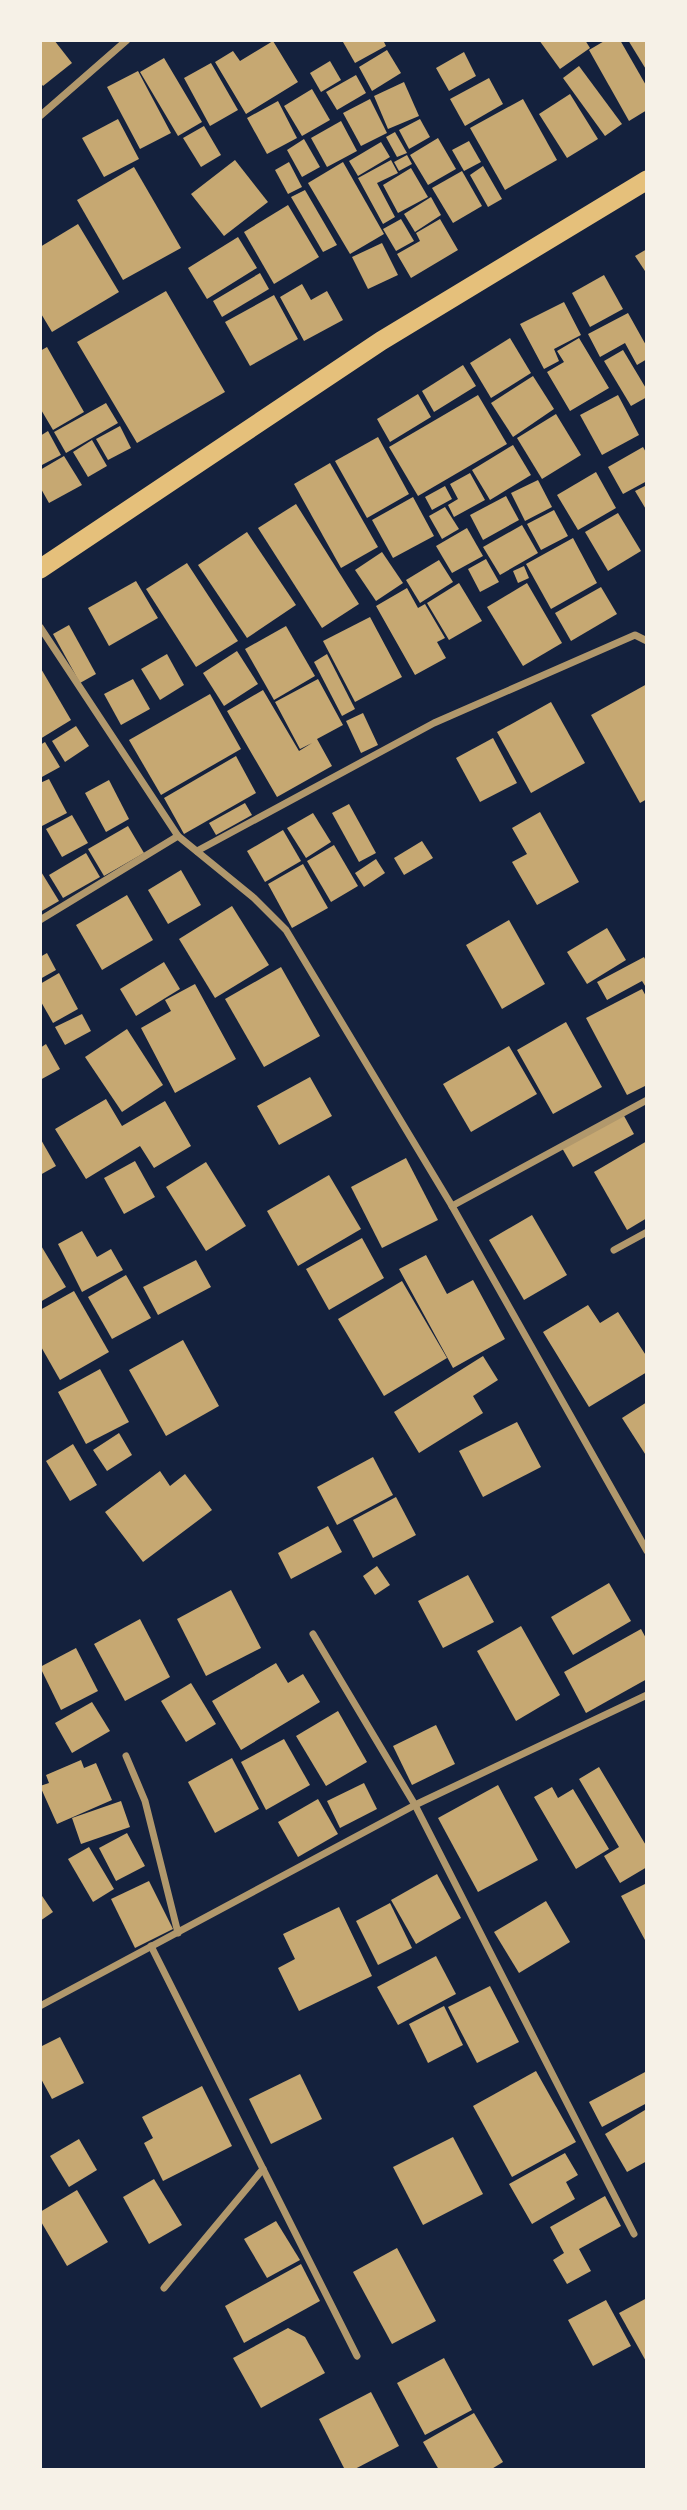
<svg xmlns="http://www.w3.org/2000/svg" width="687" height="2510" viewBox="0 0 687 2510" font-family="Lato,sans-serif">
<rect width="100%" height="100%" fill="#14213d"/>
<!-- building -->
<g fill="#c6a872">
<polygon points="40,40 54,40 72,63 43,86 40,82"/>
<polygon points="347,40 383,40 386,46 355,63 343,42"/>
<polygon points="539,40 585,40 590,48 560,69"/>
<polygon points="606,40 620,40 647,87 647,110 629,121 589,50"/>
<polygon points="628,40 647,40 647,71"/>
<polygon points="273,41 298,82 246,114 215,62 233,51 240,61"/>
<polygon points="387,50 401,73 372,91 359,67"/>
<polygon points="464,52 476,76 449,91 436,68"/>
<polygon points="164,58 202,122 178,136 140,72"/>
<polygon points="330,61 341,80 321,92 310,73"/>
<polygon points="211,63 238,110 210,126 184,78"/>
<polygon points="579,66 622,124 605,136 563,78"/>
<polygon points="138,71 171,133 140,149 107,87"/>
<polygon points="356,75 366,93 337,110 326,92"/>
<polygon points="489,78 503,104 465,126 450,99"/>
<polygon points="404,82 419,116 388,129 374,96"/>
<polygon points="312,89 330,120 302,136 284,106"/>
<polygon points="570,94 598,139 567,158 539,114"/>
<polygon points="370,99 387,133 361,146 343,113"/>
<polygon points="523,99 557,160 505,190 470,128"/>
<polygon points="278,101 297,138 267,154 247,118"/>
<polygon points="118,119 139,159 104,177 82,138"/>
<polygon points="420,119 430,137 409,149 399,130"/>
<polygon points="341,121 357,151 327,167 311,138"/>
<polygon points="204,126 221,155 201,167 183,138"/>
<polygon points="395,132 407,153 397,157 386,137"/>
<polygon points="438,138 456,169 428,185 410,155"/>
<polygon points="304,139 320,167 302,177 287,150"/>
<polygon points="469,141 481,162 464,171 452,150"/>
<polygon points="381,142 390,157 358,176 349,161"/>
<polygon points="407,155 412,164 399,171 394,162"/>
<polygon points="235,160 268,202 224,236 191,194"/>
<polygon points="391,160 398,173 377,183 395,217 383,224 358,178"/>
<polygon points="289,162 302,187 288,194 275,170"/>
<polygon points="343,162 384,234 350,254 308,183"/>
<polygon points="483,166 502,199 488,207 470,175"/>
<polygon points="134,167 181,248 123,280 77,200"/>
<polygon points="411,168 428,197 398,213 383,185"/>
<polygon points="462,171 482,206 453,223 432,188"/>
<polygon points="305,190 337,245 323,252 291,197"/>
<polygon points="431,197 441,215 415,232 404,214"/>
<polygon points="288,205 319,257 274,284 244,232"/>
<polygon points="401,219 414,241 396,251 383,229"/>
<polygon points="440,219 458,250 411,278 397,254 420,241 416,233"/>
<polygon points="78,224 119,292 52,332 40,312 40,247"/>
<polygon points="238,237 257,268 207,299 188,268"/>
<polygon points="382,243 398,275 368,289 352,257"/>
<polygon points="647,249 647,274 635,256"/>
<polygon points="260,273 269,289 222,317 213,301"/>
<polygon points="604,275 623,309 590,327 572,293"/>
<polygon points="302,284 311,300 327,291 343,320 304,341 280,297"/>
<polygon points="166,291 225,392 137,443 77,342"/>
<polygon points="274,295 298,339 250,366 225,322"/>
<polygon points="564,302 581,335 554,349 559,361 544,369 520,324"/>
<polygon points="628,313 647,347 647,359 637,365 625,343 600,357 588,334"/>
<polygon points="510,338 531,373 491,398 470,363"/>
<polygon points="579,338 609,388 570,411 547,372 564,362 557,351"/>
<polygon points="47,347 84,412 53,430 40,408 40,351"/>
<polygon points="623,350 647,390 647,397 631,406 604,361"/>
<polygon points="463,365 476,386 434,412 422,391"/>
<polygon points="533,376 554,409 513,437 491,403"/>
<polygon points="418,394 431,417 390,442 377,419"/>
<polygon points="478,395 507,444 418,496 389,447"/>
<polygon points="618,395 639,435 602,455 580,415"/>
<polygon points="106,403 118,423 66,453 54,432"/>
<polygon points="556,414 581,455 542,479 517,438"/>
<polygon points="120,426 131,448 108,460 96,439"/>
<polygon points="48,431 61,455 40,466 40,436"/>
<polygon points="378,437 409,494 367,518 335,461"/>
<polygon points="92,440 107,466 88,477 73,452"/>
<polygon points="513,445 531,475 490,500 472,470"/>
<polygon points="643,447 647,454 647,481 623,494 608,467"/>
<polygon points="64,456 82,485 49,503 40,487 40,470"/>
<polygon points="330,463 378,547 341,568 294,484"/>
<polygon points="596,472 616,508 578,530 557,495"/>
<polygon points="470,473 485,500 454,517 448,505 458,499 450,484"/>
<polygon points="538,480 552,507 525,521 511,493"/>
<polygon points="647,485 647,511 635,491"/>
<polygon points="445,486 452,499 432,510 425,497"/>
<polygon points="506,496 519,520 483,540 470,515"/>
<polygon points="413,497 434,536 393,558 372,520"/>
<polygon points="296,504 359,604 322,628 258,528"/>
<polygon points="445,507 459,529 442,539 429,516"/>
<polygon points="554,510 568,536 541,550 527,524"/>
<polygon points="618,513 641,551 608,571 585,532"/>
<polygon points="522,525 538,553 500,575 483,547"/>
<polygon points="467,528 483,556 452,573 436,546"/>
<polygon points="247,532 296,605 247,638 198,565"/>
<polygon points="573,538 597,583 551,609 526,564"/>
<polygon points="382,552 403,583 376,601 355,570"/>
<polygon points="486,559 499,582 480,592 468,569"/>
<polygon points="439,560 453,582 420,603 406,580"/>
<polygon points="187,563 238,641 196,667 146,589"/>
<polygon points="524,566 529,578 518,583 513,571"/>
<polygon points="136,581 158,618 109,646 88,608"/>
<polygon points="459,583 482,621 449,640 427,603"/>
<polygon points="527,583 562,643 523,666 487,607"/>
<polygon points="601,587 617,614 571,641 555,613"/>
<polygon points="407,588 418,608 425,604 445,638 437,642 446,658 415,675 376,606"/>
<polygon points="370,617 402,677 355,702 323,641"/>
<polygon points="69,625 96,674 80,683 53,634"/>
<polygon points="286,626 315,676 274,700 245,649"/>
<polygon points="237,651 258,684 224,706 203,673"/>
<polygon points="167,654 184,685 160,700 141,669"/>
<polygon points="327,654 355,709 342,716 314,662"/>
<polygon points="40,667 71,720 40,739"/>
<polygon points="133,679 150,709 121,725 104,694"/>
<polygon points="318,679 343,725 317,739 332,766 277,797 227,711 263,690 299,751 312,743 300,749 275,702"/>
<polygon points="647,684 647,799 640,803 591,715"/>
<polygon points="210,694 241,749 161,795 129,740"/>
<polygon points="551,702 585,763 531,793 497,732"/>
<polygon points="363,713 378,745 361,753 346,721"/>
<polygon points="76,726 89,746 65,762 52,741"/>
<polygon points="493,738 517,783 480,802 456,758"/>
<polygon points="45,742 60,767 40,778 40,745"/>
<polygon points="236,756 256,793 184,834 164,798"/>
<polygon points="49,779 67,813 40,827 40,783"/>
<polygon points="109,780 129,819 106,832 85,793"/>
<polygon points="245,803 252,815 216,835 209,823"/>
<polygon points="349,804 376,853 359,862 332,813"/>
<polygon points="540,812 579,882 537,905 512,862 527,854 512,828"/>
<polygon points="313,813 331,842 306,858 287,828"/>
<polygon points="72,815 88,843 62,857 46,829"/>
<polygon points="128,826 144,853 104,876 88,849"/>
<polygon points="283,830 301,861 265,882 247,851"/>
<polygon points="422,841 433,858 404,875 394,858"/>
<polygon points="334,845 358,886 331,902 307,861"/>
<polygon points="86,853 100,877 63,898 49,875"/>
<polygon points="376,859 385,873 364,887 355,873"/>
<polygon points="303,864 328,908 292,928 268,884"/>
<polygon points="40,870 59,901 40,912"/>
<polygon points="181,870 201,905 168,924 148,890"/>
<polygon points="127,895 153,940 102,970 76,925"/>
<polygon points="232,906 269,965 215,998 179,939"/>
<polygon points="509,920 545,984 502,1009 466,945"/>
<polygon points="607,928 626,960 587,984 567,952"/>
<polygon points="47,953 56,970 40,979 40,957"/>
<polygon points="644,957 647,963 647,989 642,981 607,1000 597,982"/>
<polygon points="164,962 180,989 136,1016 120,989"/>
<polygon points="281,967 320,1036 264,1067 225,999"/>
<polygon points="59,973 78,1009 53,1023 40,1000 40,984"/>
<polygon points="195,984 236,1059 175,1093 141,1028 171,1011 165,1000"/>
<polygon points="642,989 647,998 647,1085 627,1095 586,1018"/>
<polygon points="82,1014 91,1031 65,1045 55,1027"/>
<polygon points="566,1022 602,1087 553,1114 517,1050"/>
<polygon points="127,1029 163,1085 122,1112 85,1057"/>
<polygon points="46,1044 60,1069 40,1080 40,1048"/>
<polygon points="509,1046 537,1094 471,1132 443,1084"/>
<polygon points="310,1077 332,1116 279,1145 257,1106"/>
<polygon points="106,1099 122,1126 165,1101 191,1146 154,1168 140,1146 86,1179 55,1129"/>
<polygon points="623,1114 634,1134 573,1167 562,1148"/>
<polygon points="40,1138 56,1166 40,1175"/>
<polygon points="647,1141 647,1218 627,1230 594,1172"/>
<polygon points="406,1158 438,1220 382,1248 351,1187"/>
<polygon points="135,1161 155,1197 124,1214 104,1178"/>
<polygon points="206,1162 246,1226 206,1251 166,1187"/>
<polygon points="329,1175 361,1229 298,1266 267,1211"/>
<polygon points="532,1215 567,1275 524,1300 489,1240"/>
<polygon points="82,1231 97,1257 111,1249 123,1270 82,1292 58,1244"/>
<polygon points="362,1238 384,1278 329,1310 306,1269"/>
<polygon points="40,1244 66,1287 40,1302"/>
<polygon points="426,1255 447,1294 473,1280 505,1339 453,1368 399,1269"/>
<polygon points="196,1260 211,1287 158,1315 143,1287"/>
<polygon points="126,1275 151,1318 112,1339 88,1297"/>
<polygon points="402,1281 447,1358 384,1396 338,1319"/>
<polygon points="74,1291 109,1352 60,1380 40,1345 40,1310"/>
<polygon points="588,1305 600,1323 618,1312 647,1357 647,1372 589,1407 543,1332"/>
<polygon points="183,1340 219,1406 166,1436 129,1370"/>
<polygon points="483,1356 498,1380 473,1396 483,1413 419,1453 394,1412"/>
<polygon points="100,1369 129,1422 86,1444 58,1392"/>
<polygon points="647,1402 647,1457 622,1418"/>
<polygon points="517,1422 541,1467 483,1497 459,1451"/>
<polygon points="119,1433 132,1455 107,1471 93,1450"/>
<polygon points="73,1444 97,1485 70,1501 46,1461"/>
<polygon points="373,1457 393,1495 337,1525 317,1487"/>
<polygon points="160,1471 170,1486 185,1474 212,1510 143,1562 105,1512"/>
<polygon points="396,1497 416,1535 373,1558 353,1520"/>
<polygon points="328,1526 342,1552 291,1579 278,1553"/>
<polygon points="377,1566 390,1585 375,1595 363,1576"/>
<polygon points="468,1575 494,1622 443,1648 418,1601"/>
<polygon points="609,1583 631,1621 573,1655 551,1617"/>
<polygon points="231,1590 261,1648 206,1676 177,1619"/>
<polygon points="140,1619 170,1677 125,1701 94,1644"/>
<polygon points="521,1626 560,1695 516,1721 477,1651"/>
<polygon points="641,1629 647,1640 647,1679 586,1713 564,1672"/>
<polygon points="76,1648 98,1691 61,1710 40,1667"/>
<polygon points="276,1663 288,1683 303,1674 320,1702 241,1750 212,1701"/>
<polygon points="191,1683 216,1724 186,1742 161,1701"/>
<polygon points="92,1702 110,1731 72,1753 55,1723"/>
<polygon points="338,1711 367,1762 326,1786 296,1736"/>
<polygon points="436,1725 455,1764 412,1785 393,1746"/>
<polygon points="284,1739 310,1785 266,1810 241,1762"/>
<polygon points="232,1758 259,1809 215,1833 188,1782"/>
<polygon points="81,1760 84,1768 96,1763 112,1800 57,1824 40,1786 49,1783 46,1775"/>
<polygon points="599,1767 647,1847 647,1867 620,1883 604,1856 619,1847 579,1779"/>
<polygon points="364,1783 377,1809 340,1828 327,1801"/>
<polygon points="498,1785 538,1860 478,1892 438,1818"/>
<polygon points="552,1787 558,1798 573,1789 609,1849 576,1869 534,1797"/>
<polygon points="318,1799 338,1834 298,1857 278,1822"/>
<polygon points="121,1801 130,1827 81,1844 72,1818"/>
<polygon points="127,1833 145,1866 116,1881 99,1848"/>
<polygon points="89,1847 114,1889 93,1902 68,1859"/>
<polygon points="437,1874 461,1918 416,1944 391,1900"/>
<polygon points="149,1881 173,1929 135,1948 111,1899"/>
<polygon points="647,1883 647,1939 645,1940 621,1896"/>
<polygon points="40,1893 53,1912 40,1921"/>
<polygon points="546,1901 570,1942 519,1973 494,1932"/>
<polygon points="390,1903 412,1948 378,1965 356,1921"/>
<polygon points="339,1907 372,1976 299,2011 278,1968 295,1959 283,1934"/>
<polygon points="436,1956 456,1994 398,2025 377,1987"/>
<polygon points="490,1986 519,2042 477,2063 448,2007"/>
<polygon points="444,2006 463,2045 428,2063 409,2024"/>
<polygon points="60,2037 84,2083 52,2099 40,2077 40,2047"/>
<polygon points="536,2071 576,2142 512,2177 473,2106"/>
<polygon points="647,2071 647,2103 602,2127 589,2102"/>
<polygon points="300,2074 322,2119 271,2144 249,2099"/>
<polygon points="202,2086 232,2146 163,2181 144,2143 153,2138 142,2117"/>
<polygon points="645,2110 647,2161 627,2172 605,2134"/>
<polygon points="453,2137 483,2194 423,2225 393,2167"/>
<polygon points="79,2139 97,2170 69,2187 50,2156"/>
<polygon points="565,2153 578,2175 566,2182 575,2199 532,2224 509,2184"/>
<polygon points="154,2179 182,2225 149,2244 123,2197"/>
<polygon points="77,2190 108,2242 67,2266 40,2220 40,2212"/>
<polygon points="605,2196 621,2226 579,2249 591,2271 567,2284 553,2260 564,2253 550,2227"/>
<polygon points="276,2221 300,2260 267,2278 244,2239"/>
<polygon points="397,2248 436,2321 392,2344 353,2272"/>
<polygon points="301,2264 320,2301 244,2343 225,2306"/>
<polygon points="647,2298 647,2363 619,2313"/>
<polygon points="606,2300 631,2346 593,2366 568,2320"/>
<polygon points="288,2328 305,2337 325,2373 261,2408 233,2358"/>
<polygon points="444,2358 472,2410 425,2435 397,2383"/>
<polygon points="371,2392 399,2446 353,2470 345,2470 319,2419"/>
<polygon points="474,2413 503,2462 490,2470 439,2470 423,2442"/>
</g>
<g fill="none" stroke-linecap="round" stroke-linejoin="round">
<!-- minor -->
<g stroke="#b1986c" stroke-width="7">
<polyline points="40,116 127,40"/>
<polyline points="40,627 178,836 254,898 286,930 452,1206 647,1551"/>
<polyline points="197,851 434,723 635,635 647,641"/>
<polyline points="40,920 178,836"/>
<polyline points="452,1206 647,1100"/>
<polyline points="614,1250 647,1232"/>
<polyline points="313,1634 415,1805 634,2234"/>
<polyline points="126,1756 145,1801 178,1933"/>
<polyline points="151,1946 357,2356"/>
<polyline points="40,2006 415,1805 647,1695"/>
<polyline points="164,2288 263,2169"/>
</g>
<!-- trunk -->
<polyline stroke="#e5c07b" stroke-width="19" points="40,569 381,341 647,180"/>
</g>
<!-- border -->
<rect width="687" height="2510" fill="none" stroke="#f6f1e7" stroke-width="84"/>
</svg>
